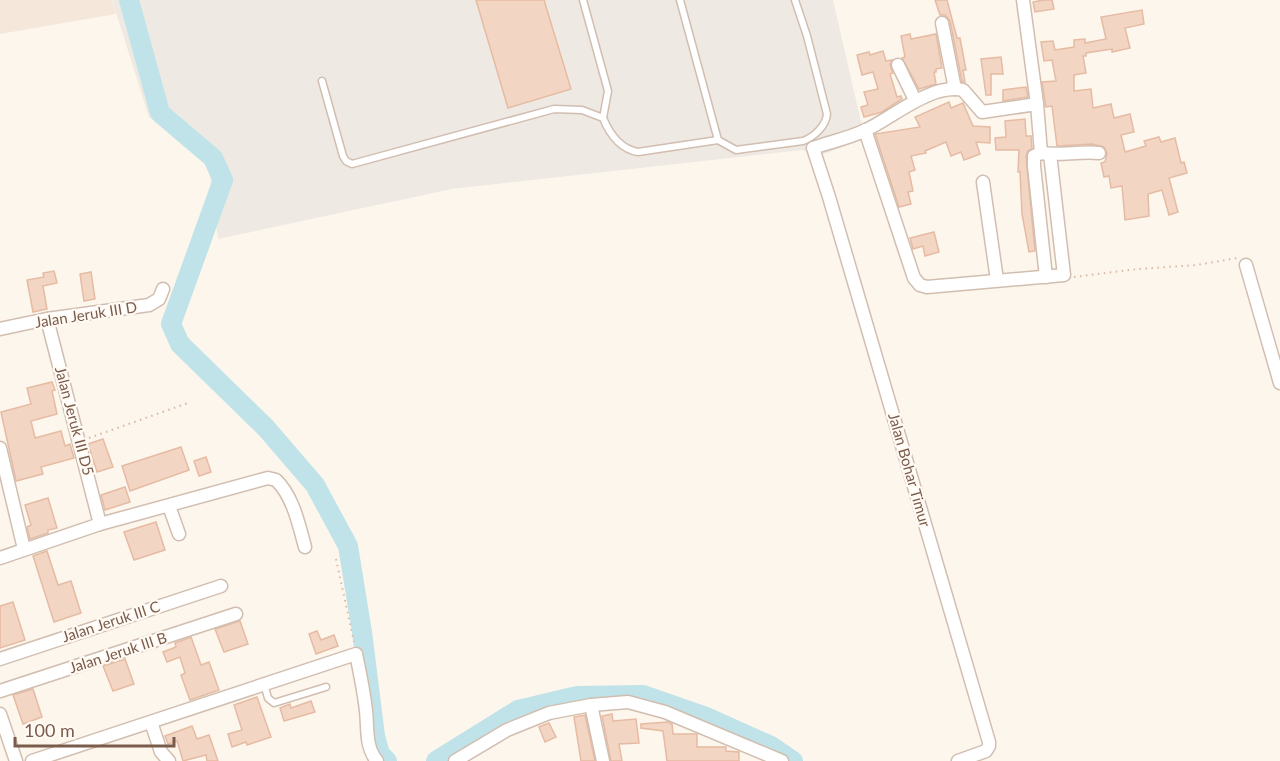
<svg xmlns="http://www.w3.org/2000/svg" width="1280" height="761" viewBox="0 0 1280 761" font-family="Lato,sans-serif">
<rect width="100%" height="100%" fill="#fdf6ec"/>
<!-- residential -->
<polygon fill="#f5e8da" points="0,0 112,0 116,14 0,34"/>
<!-- industrial -->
<polygon fill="#efe9e4" points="112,0 833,0 865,139 821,155 802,150 452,189 218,239 207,153 149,117"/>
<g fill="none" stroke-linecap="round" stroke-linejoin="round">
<!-- river -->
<g stroke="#bfe3e8" stroke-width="20">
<polyline points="129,0 160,113 213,158 223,180 171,324 180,344 266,428 315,485 348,546 362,632 375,736 380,754 387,761"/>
<polyline points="436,761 518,710 577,696 643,695 706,717 771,746 793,761"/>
</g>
</g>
<!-- building -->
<g fill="#f3d5c3" stroke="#e6bba3" stroke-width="1.5">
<polygon points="476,0 544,0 571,89 508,108"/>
<polygon points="935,0 947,0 957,38 960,38 966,70 963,70 965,82 962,82 950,21 945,15 940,15"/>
<polygon points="1043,0 1052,0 1054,9 1035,12 1033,2"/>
<polygon points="1142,10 1144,24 1125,28 1130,48 1112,52 1112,49 1086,53 1086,56 1083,56 1086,73 1074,75 1074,91 1091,89 1093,108 1111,104 1114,118 1130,114 1134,132 1121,135 1125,152 1146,146 1144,141 1159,137 1161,142 1175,138 1181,163 1184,162 1187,173 1169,178 1178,212 1169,215 1162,190 1148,194 1149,216 1125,220 1122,186 1111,188 1109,176 1104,177 1101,163 1105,162 1107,153 1104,147 1092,144 1057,146 1052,106 1046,107 1042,82 1056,81 1052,60 1044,61 1041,42 1053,41 1055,50 1074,47 1074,40 1085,39 1085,43 1106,39 1101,17"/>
<polygon points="910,34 911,39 936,34 942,68 936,69 936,72 934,72 936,84 919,89 902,58 905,57 901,36"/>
<polygon points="883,51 886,61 892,60 890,65 893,73 890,74 897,97 901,96 902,99 882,112 864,117 861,107 868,105 864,92 878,89 873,72 862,75 857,55 869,52 870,55"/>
<polygon points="1001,57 1003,74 991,74 991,95 986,95 981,59"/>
<polygon points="1026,87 1028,97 1003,101 1003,90"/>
<polygon points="949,102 951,108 963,103 973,126 990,127 990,143 976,142 980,154 964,160 961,152 951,156 946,142 925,151 926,153 911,156 915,170 909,172 913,191 908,192 911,204 899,207 875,134 920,127 915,117"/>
<polygon points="1025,119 1026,136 1031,136 1032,148 1028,151 1026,156 1035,251 1029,252 1022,214 1020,172 1018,172 1019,150 996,150 995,138 1006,137 1005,121"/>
<polygon points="934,232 939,252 925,256 923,246 913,249 910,238"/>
<polygon points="54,271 57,283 43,286 47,309 33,312 27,280 44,277 43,273"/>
<polygon points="91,272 95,299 84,301 80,274"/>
<polygon points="52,382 55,390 52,391 57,414 31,421 35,438 61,431 65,446 70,444 74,458 41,467 43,474 16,481 1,412 31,404 27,388"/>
<polygon points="103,439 113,467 97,472 88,444"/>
<polygon points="181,447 189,470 130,491 122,466"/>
<polygon points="206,457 211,472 199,476 194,461"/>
<polygon points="125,487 130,502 105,510 101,495"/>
<polygon points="48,498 57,528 48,530 48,533 30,539 27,527 31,525 25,505"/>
<polygon points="156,522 165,550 134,560 124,532"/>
<polygon points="47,551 58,585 71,581 81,613 54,622 33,556"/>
<polygon points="13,602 25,640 0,648 0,606"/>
<polygon points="240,621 248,644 224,652 215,629"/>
<polygon points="317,631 321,640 334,635 338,646 316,654 309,634"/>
<polygon points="191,637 201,665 209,662 219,690 190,700 181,675 185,673 180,657 167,662 163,652 176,647 175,643"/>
<polygon points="125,659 134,684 113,691 103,666"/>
<polygon points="33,689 42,717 23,724 13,695"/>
<polygon points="257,697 271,737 247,745 246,742 232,747 228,734 242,730 234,705"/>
<polygon points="311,701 315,712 284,721 280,708 290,704 291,708"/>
<polygon points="612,714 613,721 636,719 639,743 619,744 622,761 611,761 602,716"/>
<polygon points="585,715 595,761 581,761 574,717"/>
<polygon points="668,722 672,724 673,734 697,734 697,747 726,747 726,751 739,752 739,761 667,761 663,731 641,728 641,724"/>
<polygon points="549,723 556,737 545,742 539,727"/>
<polygon points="192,726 197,739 209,735 218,761 207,761 206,755 183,761 177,741 168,744 165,736"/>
</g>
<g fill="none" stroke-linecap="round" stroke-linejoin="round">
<defs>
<g id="service">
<polyline points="583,0 608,91 603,118"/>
<polyline points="680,0 718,140"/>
<path d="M322 81 343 156 346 161 352 164 554 109 582 110 603 118C610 135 620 149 638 152L718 140 736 150 803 141C814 137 826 126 827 114L807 36 795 0"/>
<polyline points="264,684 268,698 274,703 326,687"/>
</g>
<g id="minor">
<polyline points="942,23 955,89"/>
<polyline points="898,65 915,100"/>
<path d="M1037 104 1041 153C1059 156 1080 151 1099 153"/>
<polyline points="865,130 914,278 920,285 927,287 1064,275 1050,154"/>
<polyline points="1041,153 1034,156 1034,166 1046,277"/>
<polyline points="983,182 997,280"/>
<polyline points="1246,265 1280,383"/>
<polyline points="47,319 100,524"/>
<polyline points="0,329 47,319 149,305 159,299 163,289"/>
<polyline points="0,448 24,549"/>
<polyline points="169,506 179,534"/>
<path d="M0 558 100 524 268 478 276 480C293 496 299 525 305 547"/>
<polyline points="0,659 221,586"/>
<polyline points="0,691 236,614"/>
<polyline points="591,705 603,761"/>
<polyline points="0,714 16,761"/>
<polyline points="151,722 161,752 169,761"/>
<path d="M32 761 356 654C360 673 364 692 366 711 368 728 365 747 377 761"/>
<polyline points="455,761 507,730 549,713 591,705 628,702 665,712 782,761"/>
<path d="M958 761 986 751 989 746V742L829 197 813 148C830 142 849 138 866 130 892 118 931 83 963 90L982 112 1037 104 1023 0"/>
</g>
</defs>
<!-- service casing -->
<use href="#service" stroke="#d1beb0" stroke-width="9"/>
<!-- minor casing -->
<use href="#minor" stroke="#d1beb0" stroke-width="15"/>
<!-- path -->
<g stroke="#d9b8a5" stroke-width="2" stroke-dasharray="1.5 4.5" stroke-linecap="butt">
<polyline points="1074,277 1138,269 1197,265 1238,258"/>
<polyline points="89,438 188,403"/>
<polyline points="336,559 354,642"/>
</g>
<!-- service -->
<use href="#service" stroke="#fff" stroke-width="6"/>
<!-- minor -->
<use href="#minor" stroke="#fff" stroke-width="12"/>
</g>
<g text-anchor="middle" stroke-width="4.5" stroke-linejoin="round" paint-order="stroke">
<!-- street labels -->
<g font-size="15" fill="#7a5c4d" stroke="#fffaf3">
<text transform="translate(86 315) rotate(-9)" y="5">Jalan Jeruk III D</text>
<text transform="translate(74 421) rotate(75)" y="5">Jalan Jeruk III D5</text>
<text transform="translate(909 470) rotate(74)" y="5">Jalan Bohar Timur</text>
<text transform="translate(111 622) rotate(-18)" y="5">Jalan Jeruk III C</text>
<text transform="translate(118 653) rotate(-18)" y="5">Jalan Jeruk III B</text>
</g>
</g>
<!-- scale -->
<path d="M15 737v9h159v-9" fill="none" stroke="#7a5c4d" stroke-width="3"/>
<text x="24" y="737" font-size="18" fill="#7a5c4d" stroke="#fffaf3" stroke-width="4.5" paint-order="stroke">100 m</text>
</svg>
